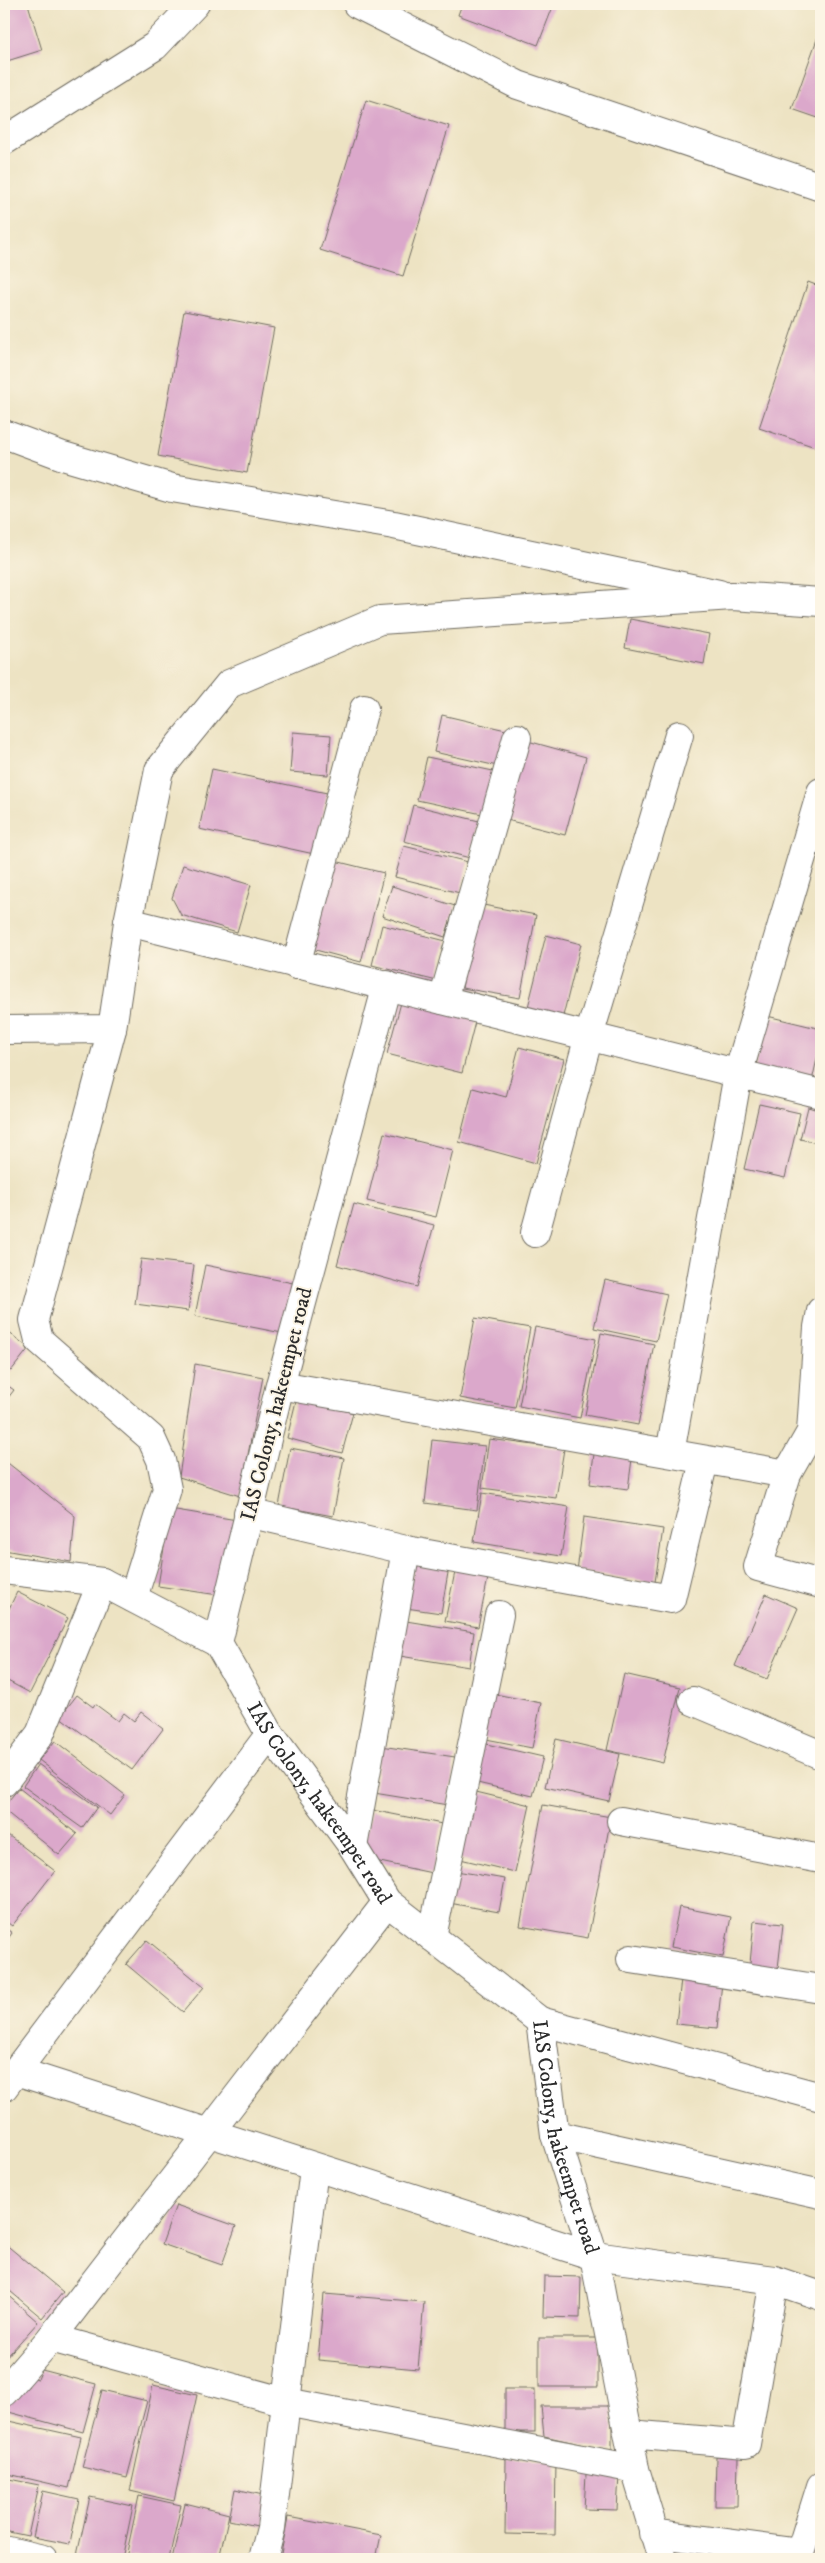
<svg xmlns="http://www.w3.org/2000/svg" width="825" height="2563" viewBox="0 0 825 2563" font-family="'IM FELL DW Pica',serif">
<rect width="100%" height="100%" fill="#fcf5e5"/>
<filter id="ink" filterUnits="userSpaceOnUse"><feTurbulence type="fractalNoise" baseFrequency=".02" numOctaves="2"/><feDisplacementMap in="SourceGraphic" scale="10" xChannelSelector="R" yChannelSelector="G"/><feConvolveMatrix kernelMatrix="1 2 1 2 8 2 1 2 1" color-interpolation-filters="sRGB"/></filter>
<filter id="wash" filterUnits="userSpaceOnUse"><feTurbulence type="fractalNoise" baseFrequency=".0096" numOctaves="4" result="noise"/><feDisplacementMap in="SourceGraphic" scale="20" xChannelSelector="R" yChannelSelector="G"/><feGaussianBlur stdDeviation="1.12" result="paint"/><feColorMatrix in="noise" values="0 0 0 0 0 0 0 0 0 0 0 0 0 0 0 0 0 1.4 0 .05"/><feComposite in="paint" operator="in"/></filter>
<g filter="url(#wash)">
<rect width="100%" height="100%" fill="#ede3c3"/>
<g id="blocks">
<!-- building -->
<g fill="#dba8cb">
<polygon points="4,4 28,4 42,50 4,62"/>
<polygon points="462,4 554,4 538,45 458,15"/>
<polygon points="821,28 821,119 792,109"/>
<polygon points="366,100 449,126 403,276 320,250"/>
<polygon points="808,282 821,287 821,449 759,428"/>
<polygon points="184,311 274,328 247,473 158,456"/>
<polygon points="630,619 709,634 704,664 625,648"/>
<polygon points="442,715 510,731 502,767 434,752"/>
<polygon points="293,732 331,735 328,775 290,772"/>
<polygon points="524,740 586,757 565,835 503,819"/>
<polygon points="427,757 493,771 482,814 417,800"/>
<polygon points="212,769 327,793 314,854 199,829"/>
<polygon points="413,805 479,821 470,858 404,841"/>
<polygon points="404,846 468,862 460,893 395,877"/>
<polygon points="331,860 384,873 361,962 308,948"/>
<polygon points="183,865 251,885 237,932 181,915 172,898"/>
<polygon points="392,886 455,906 445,937 382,916"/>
<polygon points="478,904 536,915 520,998 462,988"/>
<polygon points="382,925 446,941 437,981 372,965"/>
<polygon points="546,935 581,944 561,1024 526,1015"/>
<polygon points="402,999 476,1018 462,1073 387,1054"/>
<polygon points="767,1016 821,1029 821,1041 812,1081 755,1069"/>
<polygon points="519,1047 564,1059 536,1163 459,1142 473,1088 506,1097"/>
<polygon points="759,1104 800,1113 785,1178 744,1169"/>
<polygon points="808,1107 821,1111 821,1144 800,1139"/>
<polygon points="384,1133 453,1150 436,1217 367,1201"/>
<polygon points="354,1204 434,1225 417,1287 337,1265"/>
<polygon points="141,1259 194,1265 188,1311 135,1304"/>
<polygon points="205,1265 293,1283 282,1333 195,1316"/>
<polygon points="605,1280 667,1294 656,1341 594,1328"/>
<polygon points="475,1318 530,1328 515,1408 460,1398"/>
<polygon points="535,1327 596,1339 580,1418 519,1406"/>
<polygon points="4,1329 29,1348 11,1371 4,1366"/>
<polygon points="601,1333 654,1344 638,1425 585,1415"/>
<polygon points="195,1364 263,1377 240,1496 179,1477"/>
<polygon points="4,1383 14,1390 4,1403"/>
<polygon points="297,1397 353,1413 342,1453 287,1438"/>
<polygon points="489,1439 564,1449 556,1498 482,1488"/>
<polygon points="432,1440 485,1446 477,1510 425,1503"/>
<polygon points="290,1448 344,1458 333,1516 279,1506"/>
<polygon points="594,1454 632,1459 628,1489 590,1484"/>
<polygon points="4,1460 75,1516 71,1562 4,1550"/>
<polygon points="482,1493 569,1507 561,1556 474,1542"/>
<polygon points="170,1509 237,1520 225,1596 158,1586"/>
<polygon points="584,1517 663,1529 655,1582 577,1571"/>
<polygon points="415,1561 449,1567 441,1613 406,1608"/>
<polygon points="456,1567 489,1573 478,1627 445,1621"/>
<polygon points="17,1592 68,1618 30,1693 4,1679 4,1619"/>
<polygon points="766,1594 798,1608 767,1679 735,1666"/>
<polygon points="406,1621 474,1632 469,1667 400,1656"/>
<polygon points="624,1674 680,1687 663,1763 607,1750"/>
<polygon points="490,1693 541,1703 532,1748 481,1738"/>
<polygon points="77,1695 93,1707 95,1704 118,1721 124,1713 134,1721 141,1712 163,1729 132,1770 60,1717"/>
<polygon points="556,1739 620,1754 609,1801 545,1787"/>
<polygon points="55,1741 125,1795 110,1815 39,1760"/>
<polygon points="482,1743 543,1757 533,1796 473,1782"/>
<polygon points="381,1746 455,1757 448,1805 374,1793"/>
<polygon points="38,1764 97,1807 82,1828 23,1786"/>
<polygon points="19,1788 77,1834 59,1855 4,1810 4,1806"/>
<polygon points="472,1791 530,1805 515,1872 456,1858"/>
<polygon points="543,1805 611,1817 588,1938 520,1926"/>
<polygon points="372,1810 442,1824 432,1873 361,1858"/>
<polygon points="4,1832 55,1871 12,1926 4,1920"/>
<polygon points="456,1871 505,1879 499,1912 449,1903"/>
<polygon points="679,1907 731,1917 723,1957 671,1947"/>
<polygon points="754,1921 783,1924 777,1977 749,1974"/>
<polygon points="4,1927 12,1933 4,1944"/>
<polygon points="147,1940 204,1987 183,2012 126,1964"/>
<polygon points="681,1979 722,1983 717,2028 676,2024"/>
<polygon points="176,2205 236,2226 222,2265 162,2244"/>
<polygon points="4,2243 63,2292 42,2318 4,2286"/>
<polygon points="544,2276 581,2277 580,2318 543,2317"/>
<polygon points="4,2292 38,2322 4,2360"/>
<polygon points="324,2294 424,2302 418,2369 318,2360"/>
<rect x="539" y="2338" width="59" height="49"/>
<polygon points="42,2370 96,2384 83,2432 5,2411 9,2398 16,2400 20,2385 28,2387 30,2377 38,2379"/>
<polygon points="153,2385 197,2395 174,2501 130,2491"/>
<rect x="505" y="2389" width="30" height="43"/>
<polygon points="102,2390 147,2401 127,2478 82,2467"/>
<polygon points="541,2406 612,2406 612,2451 544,2436"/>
<polygon points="4,2420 81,2437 69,2488 4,2473"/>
<polygon points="716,2456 738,2456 737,2506 715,2506"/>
<polygon points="506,2459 556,2459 555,2535 505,2534"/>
<polygon points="586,2474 619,2475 617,2510 584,2509"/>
<polygon points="4,2478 39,2485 28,2536 4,2531"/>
<polygon points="235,2489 268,2496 262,2527 229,2520"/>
<polygon points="43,2491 79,2499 70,2544 33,2537"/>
<polygon points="139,2496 181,2505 169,2559 126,2557"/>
<polygon points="90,2497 133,2506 122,2559 98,2559 77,2555"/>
<polygon points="185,2503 229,2514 219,2559 172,2559"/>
<polygon points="288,2517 381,2535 376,2559 280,2559"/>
<polygon points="821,2517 821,2558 807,2553"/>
</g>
</g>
</g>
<g filter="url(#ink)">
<use href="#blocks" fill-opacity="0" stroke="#6f6b60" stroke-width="1"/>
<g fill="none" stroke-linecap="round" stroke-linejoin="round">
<defs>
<g id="minor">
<polyline points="357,4 518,85 821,187"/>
<polyline points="4,141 155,46 195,4"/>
<polyline points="4,434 63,456 172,488 394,525 719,594"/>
<polyline points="128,922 821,1094"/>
<polyline points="296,965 364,709"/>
<path id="s1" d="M387 985 280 1385 218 1643 270 1734 353 1847 387 1902 540 2021 555 2135 594 2256 635 2469 662 2559"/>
<polyline points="443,1000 517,738"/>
<polyline points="112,1029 34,1320 39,1340 151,1438 161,1460 167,1489 133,1598"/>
<polyline points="535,1233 589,1036 679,735"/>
<polyline points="821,1311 818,1327 811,1432 787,1474 758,1567 821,1584"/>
<polyline points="280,1385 787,1474"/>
<polyline points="670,1453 738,1074 821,792"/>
<polyline points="248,1513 406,1550 671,1599 704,1461"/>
<polyline points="4,1570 102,1582 218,1643"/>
<polyline points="693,1701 821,1755"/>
<polyline points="4,1782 40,1734 102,1582"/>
<polyline points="621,1821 821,1859"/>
<polyline points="353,1847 406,1550"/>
<polyline points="432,1937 499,1615"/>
<polyline points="631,1959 821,1989"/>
<polyline points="540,2021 821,2097"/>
<polyline points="16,2071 594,2256 774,2280 821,2296"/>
<polyline points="4,2087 270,1734"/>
<polyline points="555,2135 821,2194"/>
<polyline points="51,2338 286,2402 635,2469"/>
<polyline points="4,2392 51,2338 387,1902"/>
<polyline points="629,2434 746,2444 774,2280"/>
<polyline points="653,2533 800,2553 821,2486"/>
<polyline points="4,2550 43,2559"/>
<polyline points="263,2559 271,2528 314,2168"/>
</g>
<polyline id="tertiary" points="4,1030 112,1029 128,922 159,770 229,684 380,620 732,596 821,602"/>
</defs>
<!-- minor casing -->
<use href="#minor" stroke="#6f6b60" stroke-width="30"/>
<!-- tertiary casing -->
<use href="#tertiary" stroke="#6f6b60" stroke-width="30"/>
<!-- minor -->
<use href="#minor" stroke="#fff" stroke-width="28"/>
<!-- tertiary -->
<use href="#tertiary" stroke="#fff" stroke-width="28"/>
</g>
</g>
<g text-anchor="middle" stroke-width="4" stroke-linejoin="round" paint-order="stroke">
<!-- street labels -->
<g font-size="21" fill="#2b2b2b" stroke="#fcf5e5">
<text transform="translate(276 1404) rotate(-76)" y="7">IAS Colony, hakeempet road</text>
<text dy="7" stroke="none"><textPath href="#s1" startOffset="869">IAS Colony, hakeempet road</textPath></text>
<text dy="7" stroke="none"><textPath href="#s1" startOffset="1302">IAS Colony, hakeempet road</textPath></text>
</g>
</g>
<!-- margin -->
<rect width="825" height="2563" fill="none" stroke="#fcf5e5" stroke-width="20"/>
</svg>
